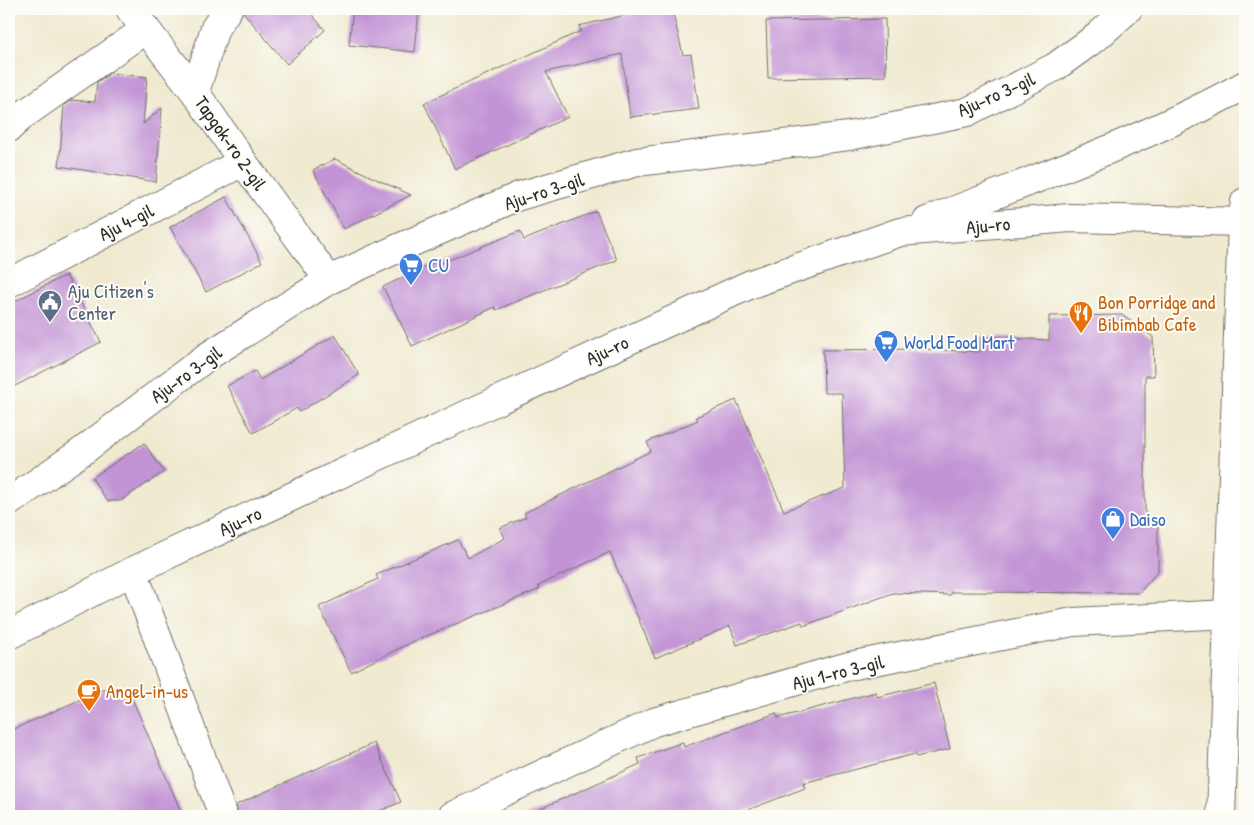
<svg xmlns="http://www.w3.org/2000/svg" width="1254" height="825" viewBox="0 0 1254 825" font-family="'Patrick Hand',sans-serif">
<rect width="100%" height="100%" fill="#fdfcf7"/>
<filter id="ink" filterUnits="userSpaceOnUse"><feTurbulence type="fractalNoise" baseFrequency=".02" numOctaves="2"/><feDisplacementMap in="SourceGraphic" scale="10" xChannelSelector="R" yChannelSelector="G"/><feConvolveMatrix kernelMatrix="1 2 1 2 8 2 1 2 1" color-interpolation-filters="sRGB"/></filter>
<filter id="wash" filterUnits="userSpaceOnUse"><feTurbulence type="fractalNoise" baseFrequency=".0096" numOctaves="4" result="noise"/><feDisplacementMap in="SourceGraphic" scale="20" xChannelSelector="R" yChannelSelector="G"/><feGaussianBlur stdDeviation="1.12" result="paint"/><feColorMatrix in="noise" values="0 0 0 0 0 0 0 0 0 0 0 0 0 0 0 0 0 1.4 0 .05"/><feComposite in="paint" operator="in"/></filter>
<g filter="url(#wash)">
<rect width="100%" height="100%" fill="#f0ead1"/>
<g id="blocks">
<!-- building -->
<g fill="#c294d5">
<polygon points="243,9 307,9 325,30 287,64 243,12"/>
<polygon points="353,9 419,9 415,52 349,45"/>
<polygon points="651,9 672,9 683,55 691,54 699,109 630,117 622,54 546,72 568,117 455,169 424,103 581,31 579,26"/>
<polygon points="885,19 886,76 768,78 766,21"/>
<polygon points="110,73 147,77 143,124 162,108 156,182 59,166 64,105 72,100 95,102 97,82"/>
<polygon points="335,159 376,179 411,195 344,229 313,170"/>
<polygon points="226,197 262,262 206,292 170,227"/>
<polygon points="596,211 617,260 496,310 495,307 412,346 383,287 437,261 439,264 520,231 524,240"/>
<polygon points="66,275 101,342 9,389 9,304"/>
<polygon points="1122,315 1153,337 1154,376 1145,376 1145,519 1158,519 1158,571 1139,593 951,592 951,595 893,593 803,626 802,622 737,645 730,626 655,658 610,552 538,586 540,589 410,643 351,672 319,607 378,579 376,575 458,540 468,558 505,538 500,528 526,517 524,513 651,451 647,442 698,420 696,417 736,400 784,511 845,488 842,393 824,393 823,350 919,349 980,352 981,337 1049,340 1049,316"/>
<polygon points="335,335 359,375 299,412 297,408 253,433 227,386 255,371 260,380"/>
<polygon points="144,443 164,472 120,501 107,501 92,478"/>
<polygon points="934,683 950,749 916,757 915,754 803,783 805,788 732,816 524,816 640,764 638,758 683,742 684,747 776,713 778,718 876,692 877,697"/>
<polygon points="109,687 131,696 183,816 9,816 9,731"/>
<polygon points="374,743 401,802 368,816 238,816 236,805"/>
</g>
</g>
</g>
<g filter="url(#ink)">
<use href="#blocks" fill-opacity="0" stroke="#706e65" stroke-width="1"/>
<g fill="none" stroke-linecap="round" stroke-linejoin="round">
<defs>
<g id="minor">
<polyline points="130,9 195,92 243,162 329,280"/>
<polyline points="195,92 215,28 228,9"/>
<polyline points="9,128 23,115 146,29"/>
<path d="M927 221C1035 179 1144 140 1245 85"/>
<polyline points="9,283 243,162"/>
<polyline points="9,502 84,450 208,356 329,280 401,247 519,196 637,162 849,136 967,112 1055,67 1098,36 1128,9"/>
<polyline points="133,571 223,816"/>
<polyline points="9,635 133,571 466,415 751,284 900,232 1070,218 1245,222"/>
<polyline points="452,816 654,722 849,666 1073,622 1228,614 1245,617"/>
<polyline points="1221,816 1242,221 1245,202"/>
</g>
</defs>
<!-- minor casing -->
<use href="#minor" stroke="#706e65" stroke-width="30"/>
<!-- minor -->
<use href="#minor" stroke="#fff" stroke-width="28"/>
</g>
</g>
<!-- icons -->
<defs>
<symbol id="supermarket-pin" viewBox="-11 -11 22 30"><path d="M0 17L-7.5 6A9.5 9.5 0 1 1 7.5 6Z" fill="#3f7fe0" stroke="#fdfcf7"/><path d="M-6-5.5h2.5l.6 2H6L4.5 2H-2.5L-4.4-4H-6ZM-1.5 3.2a1.3 1.3 0 1 0 .1 0ZM3 3.2a1.3 1.3 0 1 0 .1 0Z" fill="#fff"/></symbol>
<symbol id="civic-pin" viewBox="-11 -11 22 30"><path d="M0 17L-7.5 6A9.5 9.5 0 1 1 7.5 6Z" fill="#5c6f8a" stroke="#fdfcf7"/><path d="M-.6-6.5H3V-4.5H.6V-3L4-1V1h2V6H-6V1h2V-1L-.6-3ZM-1.2 2.5V6h2.4V2.5Z" fill="#fff"/></symbol>
<symbol id="restaurant-pin" viewBox="-11 -11 22 30"><path d="M0 17L-7.5 6A9.5 9.5 0 1 1 7.5 6Z" fill="#e8710a" stroke="#fdfcf7"/><path d="M-5-6h1v4h1v-4h1v4h1v-4h1v5L-1.5 .5V6h-2V.5L-5-1ZM5-6V6H3V1.5H1.5Q1.5-4 5-6Z" fill="#fff"/></symbol>
<symbol id="shop-pin" viewBox="-11 -11 22 30"><path d="M0 17L-7.5 6A9.5 9.5 0 1 1 7.5 6Z" fill="#3f7fe0" stroke="#fdfcf7"/><path d="M-5-2.5h2.3a2.7 3.5 0 0 1 5.4 0H5L5.5 6h-11ZM-1.5-2.5h3a1.5 2.3 0 0 0-3 0Z" fill="#fff"/></symbol>
<symbol id="cafe-pin" viewBox="-11 -11 22 30"><path d="M0 17L-7.5 6A9.5 9.5 0 1 1 7.5 6Z" fill="#e8710a" stroke="#fdfcf7"/><path d="M-5.5-4.5H6V0H3Q3 3.5 0 3.5H-2.5Q-5.5 3.5-5.5 0ZM3-3.2v2h1.7v-2ZM-6 4.5H4V6H-6Z" fill="#fff"/></symbol>
</defs>
<g fill-rule="evenodd">
<use href="#supermarket-pin" x="397" y="251" width="28" height="38"/>
<use href="#civic-pin" x="36" y="288" width="28" height="38"/>
<use href="#restaurant-pin" x="1067" y="299" width="28" height="38"/>
<use href="#supermarket-pin" x="872" y="328" width="28" height="38"/>
<use href="#shop-pin" x="1099" y="505" width="28" height="38"/>
<use href="#cafe-pin" x="75" y="677" width="28" height="38"/>
</g>
<g text-anchor="middle" stroke-width="4" stroke-linejoin="round" paint-order="stroke">
<!-- street labels -->
<g font-size="19" fill="#2b2b2b" stroke="#fdfcf7">
<text transform="translate(996 94) rotate(-24)" y="7">Aju-ro 3-gil</text>
<text transform="translate(231 143) rotate(55)" y="7">Tapgok-ro 2-gil</text>
<text transform="translate(544 191) rotate(-18)" y="7">Aju-ro 3-gil</text>
<text transform="translate(126 222) rotate(-27)" y="7">Aju 4-gil</text>
<text transform="translate(988 225) rotate(-5)" y="7">Aju-ro</text>
<text transform="translate(607 350) rotate(-25)" y="7">Aju-ro</text>
<text transform="translate(186 374) rotate(-36)" y="7">Aju-ro 3-gil</text>
<text transform="translate(240 521) rotate(-25)" y="7">Aju-ro</text>
<text transform="translate(838 672) rotate(-14)" y="7">Aju 1-ro 3-gil</text>
</g>
<!-- shop labels -->
<g font-size="19" fill="#366cbe" stroke="#fdfcf7" text-anchor="start">
<text x="428" y="272">CU</text>
<text x="904" y="349">World Food Mart</text>
<text x="1130" y="526">Daiso</text>
</g>
<!-- service labels -->
<g font-size="19" fill="#4e5e75" stroke="#fdfcf7" text-anchor="start">
<text x="68" y="298">Aju Citizen's<tspan x="68" dy="22">Center</tspan></text>
</g>
<!-- food labels -->
<g font-size="19" fill="#c56008" stroke="#fdfcf7" text-anchor="start">
<text x="1098" y="309">Bon Porridge and<tspan x="1098" dy="22">Bibimbab Cafe</tspan></text>
<text x="106" y="698">Angel-in-us</text>
</g>
</g>
<!-- margin -->
<rect width="1254" height="825" fill="none" stroke="#fdfcf7" stroke-width="30"/>
</svg>
